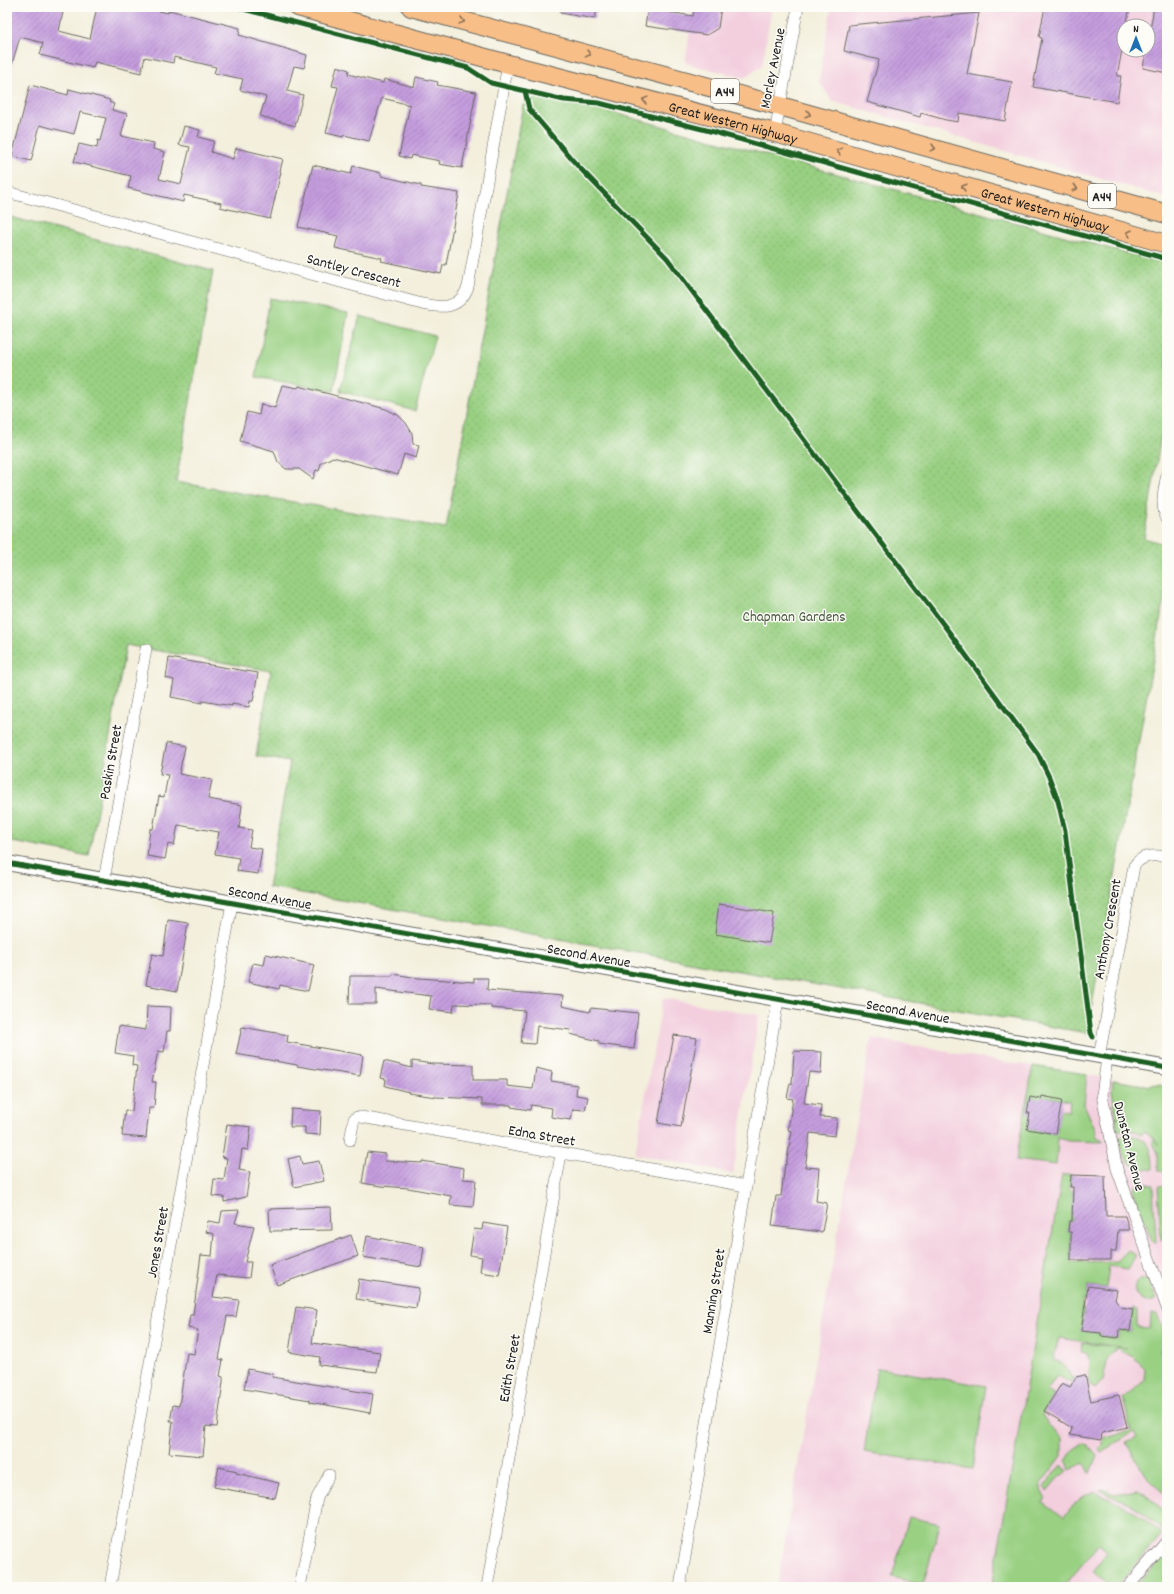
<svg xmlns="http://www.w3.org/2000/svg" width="1174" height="1594" viewBox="0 0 1174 1594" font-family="Dekko,sans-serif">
<defs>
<pattern id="park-dots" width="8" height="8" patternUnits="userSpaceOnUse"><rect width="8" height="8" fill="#99d082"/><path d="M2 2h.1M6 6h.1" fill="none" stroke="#83b270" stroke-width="1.8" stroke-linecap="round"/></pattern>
<pattern id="building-hatch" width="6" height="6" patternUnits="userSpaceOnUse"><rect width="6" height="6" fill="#c59dde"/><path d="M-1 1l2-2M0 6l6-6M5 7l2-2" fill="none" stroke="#9f7fb3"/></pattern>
</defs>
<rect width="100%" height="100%" fill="#fdfcf7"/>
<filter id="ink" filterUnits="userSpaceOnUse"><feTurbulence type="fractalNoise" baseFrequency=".025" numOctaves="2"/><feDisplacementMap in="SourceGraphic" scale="8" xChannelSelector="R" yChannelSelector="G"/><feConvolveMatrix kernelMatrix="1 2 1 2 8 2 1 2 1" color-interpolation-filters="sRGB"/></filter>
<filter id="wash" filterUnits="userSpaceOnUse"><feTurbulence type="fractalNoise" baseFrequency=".012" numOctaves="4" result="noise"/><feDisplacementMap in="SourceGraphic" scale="16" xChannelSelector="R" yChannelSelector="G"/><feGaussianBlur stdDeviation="0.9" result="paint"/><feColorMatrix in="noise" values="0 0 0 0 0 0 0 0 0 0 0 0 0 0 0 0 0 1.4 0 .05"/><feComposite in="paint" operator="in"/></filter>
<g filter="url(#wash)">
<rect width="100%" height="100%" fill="#f3efdc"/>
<!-- built -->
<g fill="#f3cfde" fill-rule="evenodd">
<polygon points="694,7 772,7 762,66 744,78 685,63"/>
<path d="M833 7H1167V198L832 101 819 81 831 9ZM1124 26H1148V50H1124Z"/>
<polygon points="663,998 759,1015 733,1174 635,1154"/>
<polygon points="871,1038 981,1058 1167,1088 1167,1587 777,1587"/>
</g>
<!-- green -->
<g fill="#99d082" stroke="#5a764f" fill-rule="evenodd">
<polygon points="270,298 348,313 334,391 256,377"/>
<polygon points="360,316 435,336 415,411 340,391"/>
<path d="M1033 1066 1087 1074 1084 1104 1095 1129 1097 1137 1103 1140V1142L1069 1141 1058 1138 1056 1165 1016 1160ZM1042 1096 1070 1101 1069 1111 1060 1110 1056 1134 1027 1129 1037 1123ZM1030 1097 1038 1099 1035 1114 1027 1113Z"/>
<polygon points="1113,1080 1150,1086 1150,1084 1167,1086 1167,1165 1164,1158 1167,1172 1158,1171 1158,1153 1152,1141 1154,1140 1159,1145 1153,1137 1144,1131 1142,1134 1134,1131 1117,1130 1115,1117 1119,1118 1116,1116 1112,1090"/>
<path d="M1125 1135C1149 1135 1153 1149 1153 1170 1127 1166 1124 1163 1119 1136Z"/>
<path d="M1062 1175H1071L1070 1187 1068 1188 1070 1191H1073L1072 1221H1069L1068 1232H1071V1263L1118 1262 1119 1259 1128 1250 1136 1255 1128 1269 1109 1266 1106 1288 1088 1286 1086 1300H1083L1082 1309 1084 1310 1081 1331 1101 1333V1336L1118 1338 1119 1330 1130 1331 1133 1308 1137 1310V1327L1150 1328 1151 1314H1157L1163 1329 1164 1350H1160L1167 1366V1496L1150 1481 1126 1443 1137 1438 1134 1432 1101 1452 1099 1449 1103 1444 1104 1437 1131 1431 1123 1398 1144 1381 1145 1368 1133 1357 1117 1348 1108 1358 1103 1380 1096 1388 1090 1385C1089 1382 1088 1378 1089 1375 1089 1367 1092 1361 1086 1353L1081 1352 1082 1343 1127 1348 1059 1338 1053 1360C1067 1363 1065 1371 1075 1379L1071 1383 1057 1375 1047 1391 1054 1395 1042 1415 1051 1428 1062 1438V1456L1040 1485V1489L1046 1498 1043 1503 1064 1517C1072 1505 1081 1496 1095 1491L1098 1494 1133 1510 1162 1534 1117 1587H1112L1094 1573V1569L1107 1552 1099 1545 1063 1587H992Z"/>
<polygon points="1141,1183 1153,1185 1156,1243 1155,1244 1152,1241 1133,1190 1136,1185"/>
<polygon points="1158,1186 1167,1187 1167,1237 1161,1240"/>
<path d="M1148 1279 1156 1298 1155 1300 1150 1302C1140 1300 1131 1294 1136 1282L1140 1280Z"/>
<polygon points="877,1368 986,1386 973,1469 864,1452"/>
<polygon points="1083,1443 1087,1444 1097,1455 1090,1473 1089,1473 1084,1463 1069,1470 1066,1461 1074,1449"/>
<polygon points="1062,1464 1067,1471 1058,1478 1047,1491 1044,1487"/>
<polygon points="1103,1489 1114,1494 1137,1490 1143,1493 1167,1513 1167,1530 1165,1532 1140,1510 1129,1503 1110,1496 1099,1490"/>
<polygon points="909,1517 940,1524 923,1585 892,1577"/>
<polygon points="1167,1553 1167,1587 1136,1587 1137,1585"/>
</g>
<!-- park -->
<polygon fill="url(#park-dots)" stroke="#5a764f" points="541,93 1167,264 1167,401 1144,538 1167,545 1167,582 1087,1033 268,887 290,762 256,756 271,671 126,645 89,856 7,841 7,216 213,271 176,482 446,528 523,105"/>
<g id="blocks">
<!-- building -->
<g fill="url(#building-hatch)">
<polygon points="7,7 64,7 59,31 90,39 97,7 141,7 168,13 169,10 240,28 239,35 307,55 304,68 294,66 287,91 303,95 295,126 260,116 266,97 240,90 243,79 214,73 216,67 174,57 173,63 145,57 141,73 95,62 93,68 40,55 43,43 20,37 11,67 7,67"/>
<polygon points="561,7 597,7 595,19 560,13"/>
<polygon points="694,7 721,7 718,28 707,35 645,26 648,9 693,16"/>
<polygon points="1045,7 1130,7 1126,26 1124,26 1124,40 1117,76 1121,76 1117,102 1033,87 1042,38 1039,37"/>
<polygon points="1154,7 1167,7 1167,73 1143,68 1146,50 1148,50 1148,41"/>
<polygon points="979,13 967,74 1012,82 1005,121 959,113 958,122 946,120 921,113 920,117 867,102 879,60 844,51 849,25"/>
<polygon points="337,66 349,70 348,74 383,83 384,79 414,87 416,77 438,82 437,85 476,92 462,168 439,164 440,161 411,155 410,159 399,156 410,105 382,98 369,141 344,135 343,137 326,133 338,87 332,86"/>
<polygon points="30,85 68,95 69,89 110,100 109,102 114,104 112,110 127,114 121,136 154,143 153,149 165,152 159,179 181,184 190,147 179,145 184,126 200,130 198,137 214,141 211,152 233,159 236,148 283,159 280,171 281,172 270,219 220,207 221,203 184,195 183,202 128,188 131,176 74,162 79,144 97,148 98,140 100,141 106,118 80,112 74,134 40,125 31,161 12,156"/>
<polygon points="313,165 351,174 353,166 381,173 381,176 421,185 421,187 459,193 446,265 443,265 441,274 381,261 382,258 335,248 338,236 298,227"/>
<polygon points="282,385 298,388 299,386 386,409 398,415 406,423 412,433 413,444 419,445 416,458 404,454 398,475 333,457 321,463 319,471 316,470 313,479 299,469 286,469 278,462 274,451 240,441 247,412 259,415 261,404 275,408"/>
<polygon points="169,658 258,673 253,701 250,701 249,707 232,704 232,706 202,701 202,703 171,697 174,680 166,678"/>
<polygon points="166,743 185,747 179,774 212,780 208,799 242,805 239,828 252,830 249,847 262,849 258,874 237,871 239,858 215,854 219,832 178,825 174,845 168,844 165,859 147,856 150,829 153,829 159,796 164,797 168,775 160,774"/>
<polygon points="719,904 774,913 769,943 715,934"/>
<polygon points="168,920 188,923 177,991 146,985 152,954 163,956"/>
<polygon points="266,954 314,965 308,991 280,985 279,989 248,982 253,963 264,965"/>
<polygon points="393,974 419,978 474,982 474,978 488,978 487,990 563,996 562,1006 590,1012 591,1008 638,1013 634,1049 599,1044 599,1041 570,1034 571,1030 537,1026 535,1044 521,1043 525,1011 491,1008 491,1005 454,1004 453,1012 429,1009 431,996 376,989 376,1004 349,1004 350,976 392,976"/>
<polygon points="147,1006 171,1007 170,1031 167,1031 164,1052 158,1051 152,1082 156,1082 154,1108 149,1108 146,1138 122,1136 125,1110 132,1111 137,1066 132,1065 133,1056 115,1053 119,1026 146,1030"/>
<polygon points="242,1027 288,1035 287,1042 363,1055 360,1076 297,1066 297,1065 236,1054"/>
<polygon points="674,1035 697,1038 681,1127 658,1123"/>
<polygon points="794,1051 822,1052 821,1073 809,1072 804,1103 821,1105 820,1117 837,1118 835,1136 810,1133 808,1148 805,1167 819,1168 816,1201 827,1203 822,1232 772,1226 776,1196 781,1196 785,1164 786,1165 792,1131 788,1130 793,1099 787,1098 790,1083 792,1084"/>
<polygon points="384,1061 412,1068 412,1061 433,1064 473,1065 473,1080 507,1080 507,1086 533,1089 536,1068 552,1072 551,1081 577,1085 576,1095 588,1097 585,1110 573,1109 571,1120 551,1117 552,1108 531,1105 530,1110 511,1107 511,1105 482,1105 482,1099 436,1097 408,1093 409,1092 385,1086 386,1079 380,1078"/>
<polygon points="1042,1096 1062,1100 1056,1134 1027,1129 1030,1113 1027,1113 1030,1097 1041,1099"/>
<polygon points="291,1109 321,1111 320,1135 305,1134 305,1127 290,1127"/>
<polygon points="227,1124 251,1127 248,1150 242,1149 239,1170 250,1172 246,1197 224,1202 224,1197 212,1196 214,1179 224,1180 227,1158 222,1157"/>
<polygon points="367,1152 386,1154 385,1161 422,1163 422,1161 464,1168 463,1179 476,1180 473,1207 450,1205 451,1196 408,1188 381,1186 362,1183"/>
<polygon points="300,1156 302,1164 319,1161 324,1181 294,1187 288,1159"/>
<polygon points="1071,1175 1105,1176 1106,1216 1125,1216 1129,1230 1118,1230 1116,1251 1111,1251 1111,1260 1071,1260 1071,1232 1068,1232 1069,1221 1072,1221 1073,1187 1070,1187"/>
<polygon points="331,1207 332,1230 270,1231 269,1209"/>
<polygon points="239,1210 235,1223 254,1226 245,1262 251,1262 249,1278 217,1275 213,1297 239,1300 236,1317 227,1316 219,1359 223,1360 220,1376 223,1377 223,1382 217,1427 206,1426 203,1456 169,1453 173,1421 170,1421 173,1405 179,1406 187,1353 194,1354 198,1330 188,1328 190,1315 193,1315 201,1255 212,1256 214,1234 206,1232 208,1221 220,1223 222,1211"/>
<polygon points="483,1223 507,1227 499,1275 480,1272 482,1257 470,1255 474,1229 482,1230"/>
<polygon points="351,1235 358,1256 277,1285 270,1265"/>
<polygon points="367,1236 424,1247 421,1267 363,1257"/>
<polygon points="359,1279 419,1288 416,1308 356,1299"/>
<polygon points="1088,1286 1117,1290 1115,1300 1121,1307 1133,1309 1130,1331 1119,1330 1118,1338 1101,1336 1101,1333 1081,1331"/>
<polygon points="296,1307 317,1310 312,1343 380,1352 377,1372 319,1365 320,1357 289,1352"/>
<polygon points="248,1369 273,1374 272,1377 373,1394 370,1413 310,1402 310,1400 244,1389"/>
<polygon points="1085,1375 1091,1401 1119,1395 1127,1427 1102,1433 1101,1440 1070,1435 1072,1428 1044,1411 1062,1383 1070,1387 1076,1377"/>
<polygon points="219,1467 237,1471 236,1473 279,1483 275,1498 214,1487"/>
</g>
</g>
</g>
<g filter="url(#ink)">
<use href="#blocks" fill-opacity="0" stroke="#67665f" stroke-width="1"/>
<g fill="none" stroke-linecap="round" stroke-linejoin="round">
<defs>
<g id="minor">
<polyline points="775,133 798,7"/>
<path d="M7 192 422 304C442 308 459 310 468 287L508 64"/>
<path d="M1167 473C1165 488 1159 504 1167 518"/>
<polyline points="104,880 146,649"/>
<path d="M1099 1057 1134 866C1142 854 1154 855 1167 857"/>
<polyline points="1107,1058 1102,1095 1117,1169 1167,1308"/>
<polyline points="350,1140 354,1119 357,1117 361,1117 746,1186"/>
<polyline points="110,1587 232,903"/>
<polyline points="300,1587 317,1498 329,1475"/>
<polyline points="487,1587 561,1154"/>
<polyline points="680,1587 746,1186 778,1000"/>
<polyline points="1128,1587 1167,1541"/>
</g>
<polyline id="tertiary" points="7,863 1167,1068"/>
<g id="trunk">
<path id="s1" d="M298 7 508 64 775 133 1167 244"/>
<polyline points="411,7 780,106 1167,214"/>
</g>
</defs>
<!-- minor casing -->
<use href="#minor" stroke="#67665f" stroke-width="12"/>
<!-- tertiary casing -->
<use href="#tertiary" stroke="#67665f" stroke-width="16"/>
<!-- trunk casing -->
<use href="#trunk" stroke="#67665f" stroke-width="20"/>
<!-- minor -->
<use href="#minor" stroke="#fff" stroke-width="11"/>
<!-- tertiary -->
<use href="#tertiary" stroke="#fff" stroke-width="14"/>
<!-- trunk -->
<use href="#trunk" stroke="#f7be88" stroke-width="18"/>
<defs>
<g id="cycleway">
<polyline points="236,7 468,68 491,83 564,100 599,103 710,131 1167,259"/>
<polyline points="525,91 529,109 575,163 667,258 949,632 1038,754 1049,777 1058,801 1065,831 1091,1033 1093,1037"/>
<polyline points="7,863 1167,1068"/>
</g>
</defs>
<!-- cycleway casing -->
<use href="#cycleway" stroke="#fdfcf7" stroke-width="8"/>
<!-- cycleway -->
<use href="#cycleway" stroke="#1b5e20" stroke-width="5"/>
</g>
<!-- one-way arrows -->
<defs><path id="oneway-chevron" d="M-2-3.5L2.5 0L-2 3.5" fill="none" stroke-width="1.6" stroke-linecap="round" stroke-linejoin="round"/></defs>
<g stroke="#8a6d52">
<use href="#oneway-chevron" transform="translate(462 21) rotate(15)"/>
<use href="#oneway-chevron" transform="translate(588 54) rotate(15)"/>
<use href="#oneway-chevron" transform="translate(645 100) rotate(-165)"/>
<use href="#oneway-chevron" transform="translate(808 114) rotate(16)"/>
<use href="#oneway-chevron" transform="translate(933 148) rotate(15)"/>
<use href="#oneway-chevron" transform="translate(839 151) rotate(-164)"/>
<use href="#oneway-chevron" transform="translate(964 187) rotate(-164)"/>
<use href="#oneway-chevron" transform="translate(1075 188) rotate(16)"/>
<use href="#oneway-chevron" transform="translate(1129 233) rotate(-164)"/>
</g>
</g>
<g text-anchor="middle" stroke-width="3" stroke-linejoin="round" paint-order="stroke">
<!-- shield labels -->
<g fill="#fdfcf7" stroke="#605f5e" stroke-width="1">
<rect x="711" y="79" width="28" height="24" rx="3"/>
<rect x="1088" y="184" width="28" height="24" rx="3"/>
</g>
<g font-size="14" font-weight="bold" fill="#1c1c1c">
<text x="725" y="96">A44</text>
<text x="1102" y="201">A44</text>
</g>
<!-- street labels -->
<g font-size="15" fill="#1c1c1c" stroke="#fdfcf7">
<text transform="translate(772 68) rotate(-79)" y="5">Morley Avenue</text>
<text dy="5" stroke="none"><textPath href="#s1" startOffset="450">Great Western Highway</textPath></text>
<text dy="5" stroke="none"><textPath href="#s1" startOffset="774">Great Western Highway</textPath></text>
<text transform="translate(354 270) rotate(15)" y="5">Santley Crescent</text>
<text transform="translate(110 762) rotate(-80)" y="5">Paskin Street</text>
<text transform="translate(270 897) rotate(10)" y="5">Second Avenue</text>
<text transform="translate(1107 929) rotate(-80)" y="5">Anthony Crescent</text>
<text transform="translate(589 955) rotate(10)" y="5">Second Avenue</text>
<text transform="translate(908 1011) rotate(10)" y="5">Second Avenue</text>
<text transform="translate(542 1135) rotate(10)" y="5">Edna Street</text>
<text transform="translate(1130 1146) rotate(76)" y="5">Dunstan Avenue</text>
<text transform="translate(157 1242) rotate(-80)" y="5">Jones Street</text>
<text transform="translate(713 1291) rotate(-81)" y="5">Manning Street</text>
<text transform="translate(509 1368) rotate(-80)" y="5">Edith Street</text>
</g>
<!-- park labels -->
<g font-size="15" fill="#485b40" stroke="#fdfcf7">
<text x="794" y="621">Chapman Gardens</text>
</g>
</g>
<!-- margin -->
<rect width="1174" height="1594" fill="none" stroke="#fdfcf7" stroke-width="24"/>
<!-- north arrow -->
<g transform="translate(1136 38)"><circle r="19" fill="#fdfcf7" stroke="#a3a29f"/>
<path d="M0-3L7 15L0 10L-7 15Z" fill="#1f6fb2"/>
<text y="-6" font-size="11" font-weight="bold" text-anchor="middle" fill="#1c1c1c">N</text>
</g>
</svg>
